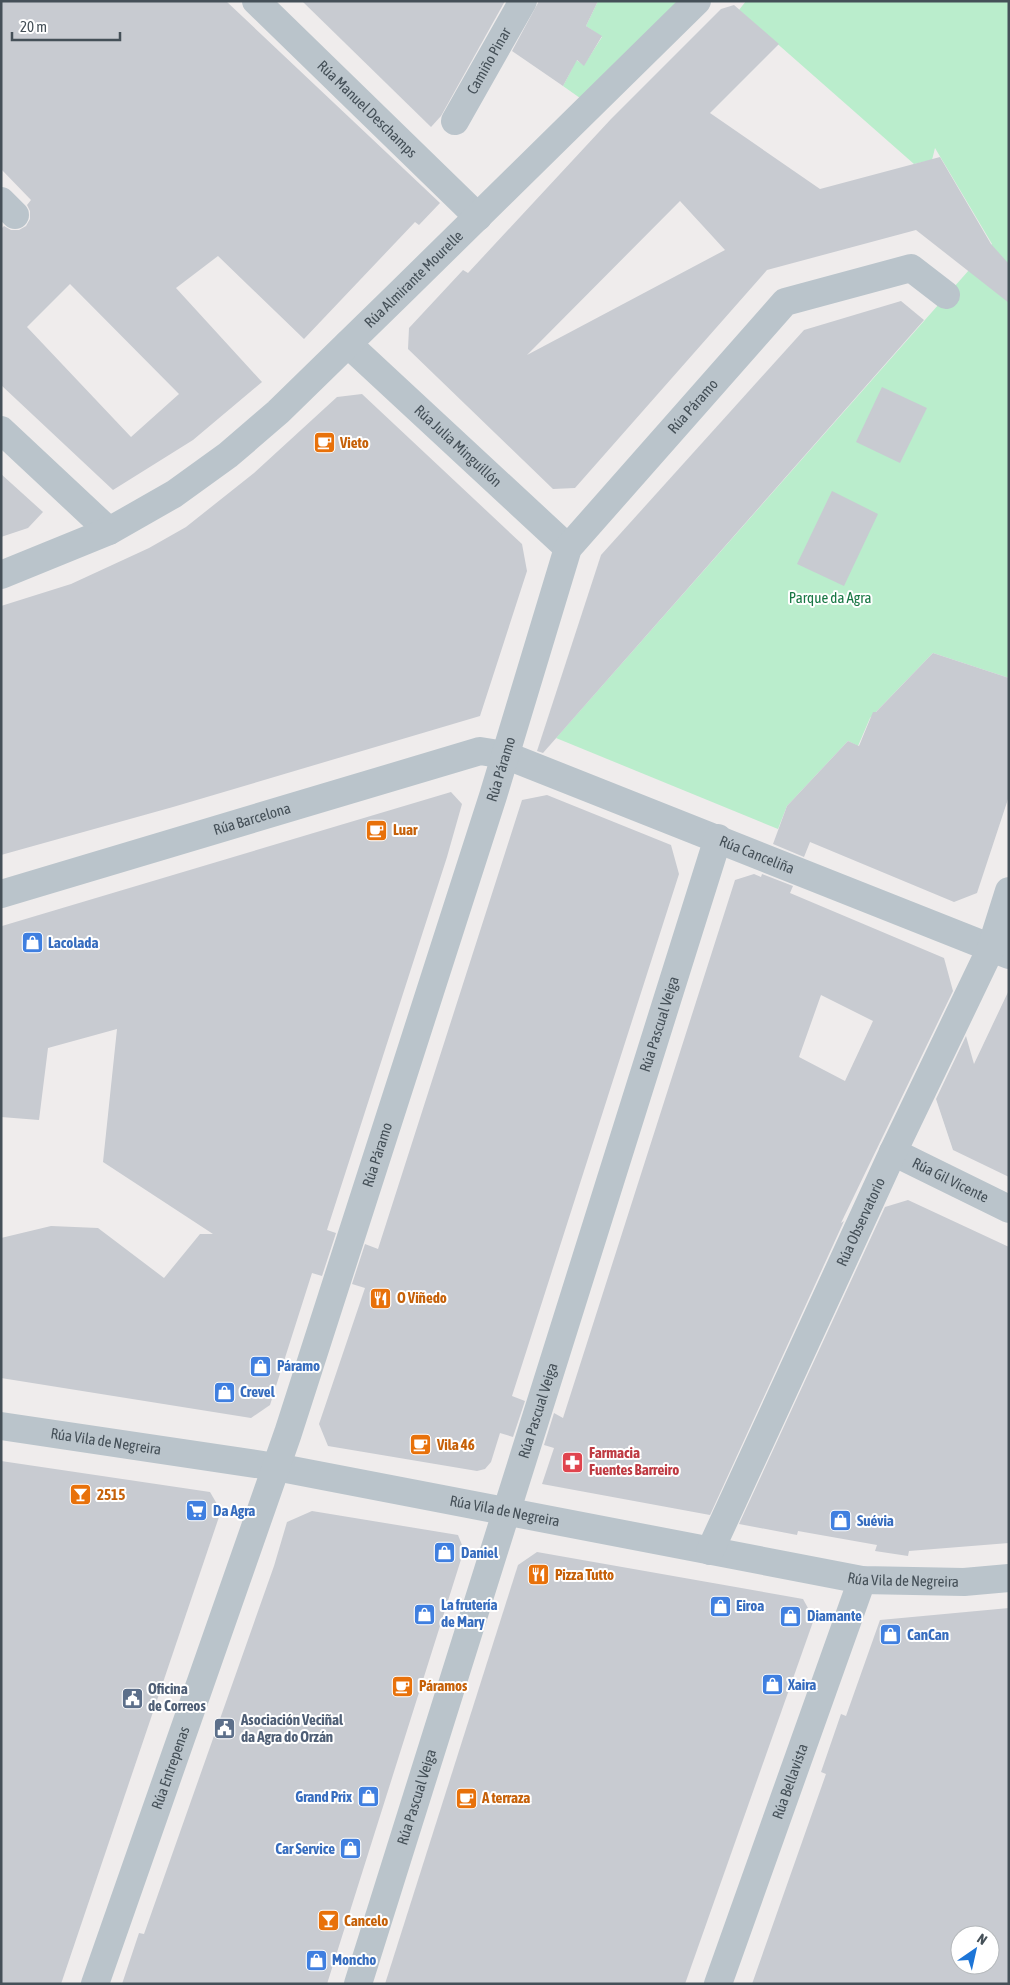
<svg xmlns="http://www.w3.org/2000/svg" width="1010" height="1985" viewBox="0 0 1010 1985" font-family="'Asap Condensed',sans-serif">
<rect width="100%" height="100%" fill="#efecec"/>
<!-- green -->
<g fill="#baedcc">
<polygon points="598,1 683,1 580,98 563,86 572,69 573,58 584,65 602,37 586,26"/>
<polygon points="746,1 1009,1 1009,678 933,653 870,718 858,746 848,741 787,806 778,829 556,738 992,244 935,148 932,160 914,164 739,10"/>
</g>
<!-- building -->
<g fill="#c8cbd1" fill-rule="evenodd">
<path d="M1 1H226L440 203 419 225 415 222 304 339 218 256 176 288 262 382 193 440 113 490 1 385V229L4 226 11 230H19L26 226 30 219V211L27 205 31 200 1 169ZM70 284 179 394 131 437 27 327Z"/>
<polygon points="302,1 505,1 441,116 431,127"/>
<polygon points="539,1 598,1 586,26 602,36 584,66 577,60 563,86 512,51"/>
<path d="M734 5 779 44 710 113 820 189 940 157 991 244 1009 264V303L916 230 767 270 575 488 553 489 408 349 409 328 463 270 468 273 611 119 721 9ZM680 201 725 250 527 355Z"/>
<polygon points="901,301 924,320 543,753 537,751 601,555 804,330"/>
<polygon points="882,387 927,408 900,463 856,442"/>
<polygon points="362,394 522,544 527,571 480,716 173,807 1,855 1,606 71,584 149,548 186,527 254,473 337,397"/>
<polygon points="1,474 43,512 28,528 1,537"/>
<polygon points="832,491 878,514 844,586 797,564"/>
<polygon points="933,653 1009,678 1009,796 977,893 954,902 810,842 804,857 773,844 787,806 848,741 859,746 873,712 876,712"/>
<polygon points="451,792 462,804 447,857 327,1230 336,1233 322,1276 312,1273 270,1405 251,1418 1,1378 1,1238 51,1226 98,1228 164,1278 200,1234 213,1234 103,1162 117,1029 48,1048 39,1120 1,1117 2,926"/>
<polygon points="547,795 671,845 679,874 512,1396 525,1401 513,1437 500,1433 491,1462 485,1469 477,1471 328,1446 319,1424 365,1288 352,1284 365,1244 378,1249 522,800"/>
<path d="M754 874 761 877 762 874 793 886 790 893 944 958 953 991 841 1223 844 1221 710 1515 542 1484 554 1448 544 1445 554 1413 563 1418 735 880ZM821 995 873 1021 845 1081 799 1057Z"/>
<polygon points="1009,990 1009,1177 953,1150 936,1099 966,1036 974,1064"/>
<polygon points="908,1200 1009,1247 1009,1543 909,1551 908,1556 875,1551 877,1545 798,1531 797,1535 739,1524 885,1207"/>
<polygon points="1,1461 210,1492 221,1511 61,1984 1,1984"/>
<polygon points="312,1511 458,1535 464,1550 327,1984 122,1984 139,1933 144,1934 274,1566 287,1522"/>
<polygon points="537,1552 803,1599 814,1619 685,1984 385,1984 518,1565"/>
<path d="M1009 1608V1984H752L826 1774 821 1772 841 1714 846 1716 880 1620ZM960 1935H990V1965H960Z"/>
</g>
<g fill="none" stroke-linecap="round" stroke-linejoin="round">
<!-- pedestrian -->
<g stroke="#bac4cb" stroke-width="28">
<polyline points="1,201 15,215"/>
<polyline points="1,430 109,531"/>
<path id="s1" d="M1 894 480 751 505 755"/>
</g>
<!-- minor -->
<g stroke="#bac4cb" stroke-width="28">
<path id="s2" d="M256 1 478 217"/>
<path id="s3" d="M455 121 523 1"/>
<path id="s4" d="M348 344 568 548"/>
<path id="s5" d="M1 575 109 531 174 494 228 455 278 412 401 292 697 1"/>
<path id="s6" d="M505 755 1009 955"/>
<path id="s7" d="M893 1152 1009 1209"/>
<path id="s8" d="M1 1426 276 1467 862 1580 964 1582 1009 1578"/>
<path id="s9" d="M710 1551 893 1152 991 948 1009 891"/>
<path id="s10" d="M95 1984 288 1433 493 796 568 548 785 302 911 268 946 295"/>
<path id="s11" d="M358 1984 718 838"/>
<path id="s12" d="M718 1984 862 1580"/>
</g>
</g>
<!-- icons -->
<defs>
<symbol id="cafe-square" viewBox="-11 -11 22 22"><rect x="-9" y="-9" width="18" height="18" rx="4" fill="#e8710a" stroke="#fff"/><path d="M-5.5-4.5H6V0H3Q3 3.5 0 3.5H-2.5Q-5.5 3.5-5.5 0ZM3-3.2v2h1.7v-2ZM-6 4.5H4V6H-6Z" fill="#fff"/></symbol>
<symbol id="shop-square" viewBox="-11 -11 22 22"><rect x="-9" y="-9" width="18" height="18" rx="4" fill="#3f7fe0" stroke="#fff"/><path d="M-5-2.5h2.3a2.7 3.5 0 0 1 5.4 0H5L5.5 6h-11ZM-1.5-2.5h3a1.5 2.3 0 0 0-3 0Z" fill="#fff"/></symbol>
<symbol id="restaurant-square" viewBox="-11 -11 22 22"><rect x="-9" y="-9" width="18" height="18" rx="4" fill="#e8710a" stroke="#fff"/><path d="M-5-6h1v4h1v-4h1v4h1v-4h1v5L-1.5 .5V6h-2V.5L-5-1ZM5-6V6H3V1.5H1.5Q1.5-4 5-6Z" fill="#fff"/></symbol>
<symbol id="pharmacy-square" viewBox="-11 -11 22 22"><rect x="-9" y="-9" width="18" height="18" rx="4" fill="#e0444e" stroke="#fff"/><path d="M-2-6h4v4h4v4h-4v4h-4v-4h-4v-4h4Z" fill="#fff"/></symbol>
<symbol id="bar-square" viewBox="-11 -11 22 22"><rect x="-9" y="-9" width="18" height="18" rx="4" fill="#e8710a" stroke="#fff"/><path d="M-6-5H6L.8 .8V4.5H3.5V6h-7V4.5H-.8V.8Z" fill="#fff"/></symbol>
<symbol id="supermarket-square" viewBox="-11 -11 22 22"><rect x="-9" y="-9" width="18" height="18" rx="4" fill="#3f7fe0" stroke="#fff"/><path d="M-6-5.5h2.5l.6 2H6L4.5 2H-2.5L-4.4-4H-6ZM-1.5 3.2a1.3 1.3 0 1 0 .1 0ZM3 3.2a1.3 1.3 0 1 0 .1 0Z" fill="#fff"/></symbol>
<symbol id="civic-square" viewBox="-11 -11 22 22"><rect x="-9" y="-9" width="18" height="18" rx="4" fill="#5c6f8a" stroke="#fff"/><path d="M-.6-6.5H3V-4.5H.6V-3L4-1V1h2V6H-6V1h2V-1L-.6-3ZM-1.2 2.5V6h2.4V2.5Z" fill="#fff"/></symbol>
</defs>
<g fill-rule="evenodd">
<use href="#cafe-square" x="312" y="430" width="25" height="25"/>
<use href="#cafe-square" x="364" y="818" width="25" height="25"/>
<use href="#shop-square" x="20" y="930" width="25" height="25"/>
<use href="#restaurant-square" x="368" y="1286" width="25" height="25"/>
<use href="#shop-square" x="248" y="1354" width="25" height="25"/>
<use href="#shop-square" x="212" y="1380" width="25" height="25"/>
<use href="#cafe-square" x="408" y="1432" width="25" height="25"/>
<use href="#pharmacy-square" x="560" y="1450" width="25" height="25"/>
<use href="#bar-square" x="68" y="1482" width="25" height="25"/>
<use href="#supermarket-square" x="184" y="1498" width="25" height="25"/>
<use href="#shop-square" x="828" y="1508" width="25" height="25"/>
<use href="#shop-square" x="432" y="1540" width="25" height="25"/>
<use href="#restaurant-square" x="526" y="1562" width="25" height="25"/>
<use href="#shop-square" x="708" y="1594" width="25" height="25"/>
<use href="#shop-square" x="412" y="1602" width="25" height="25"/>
<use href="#shop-square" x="778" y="1604" width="25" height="25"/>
<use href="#shop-square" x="878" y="1622" width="25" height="25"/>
<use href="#shop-square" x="760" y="1672" width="25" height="25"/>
<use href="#cafe-square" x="390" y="1674" width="25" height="25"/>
<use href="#civic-square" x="120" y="1686" width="25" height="25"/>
<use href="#civic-square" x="212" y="1716" width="25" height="25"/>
<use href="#shop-square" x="356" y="1784" width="25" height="25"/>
<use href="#cafe-square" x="454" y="1786" width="25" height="25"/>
<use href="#shop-square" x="338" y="1836" width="25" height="25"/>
<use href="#bar-square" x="316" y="1908" width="25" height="25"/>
<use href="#shop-square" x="304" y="1948" width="25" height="25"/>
</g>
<g text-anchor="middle" stroke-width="4" stroke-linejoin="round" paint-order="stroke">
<!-- street labels -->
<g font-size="15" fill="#455058" stroke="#fff">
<text dy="5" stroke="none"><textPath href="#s3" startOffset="69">Camiño Pinar</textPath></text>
<text dy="5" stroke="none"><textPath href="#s2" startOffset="155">Rúa Manuel Deschamps</textPath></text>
<text dy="5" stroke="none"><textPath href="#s5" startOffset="514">Rúa Almirante Mourelle</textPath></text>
<text dy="5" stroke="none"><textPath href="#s10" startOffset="1701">Rúa Páramo</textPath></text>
<text dy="5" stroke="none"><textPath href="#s4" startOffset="150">Rúa Julia Minguillón</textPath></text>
<text dy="5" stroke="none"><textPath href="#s10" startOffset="1281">Rúa Páramo</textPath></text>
<text dy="5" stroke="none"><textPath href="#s1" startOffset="262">Rúa Barcelona</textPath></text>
<text dy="5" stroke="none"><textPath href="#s6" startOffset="271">Rúa Canceliña</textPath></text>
<text dy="5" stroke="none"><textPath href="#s11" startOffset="1006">Rúa Pascual Veiga</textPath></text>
<text dy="5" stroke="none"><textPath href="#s10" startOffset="876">Rúa Páramo</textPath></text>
<text dy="5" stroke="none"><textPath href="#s7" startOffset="64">Rúa Gil Vicente</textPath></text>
<text dy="5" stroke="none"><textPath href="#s9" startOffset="362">Rúa Observatorio</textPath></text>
<text dy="5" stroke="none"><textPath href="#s11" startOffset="601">Rúa Pascual Veiga</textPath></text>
<text dy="5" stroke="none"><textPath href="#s8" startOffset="106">Rúa Vila de Negreira</textPath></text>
<text dy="5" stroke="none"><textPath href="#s8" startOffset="511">Rúa Vila de Negreira</textPath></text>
<text dy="5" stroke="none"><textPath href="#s8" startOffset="916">Rúa Vila de Negreira</textPath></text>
<text dy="5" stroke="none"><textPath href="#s10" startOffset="229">Rúa Entrepenas</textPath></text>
<text dy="5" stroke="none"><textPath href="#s12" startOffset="215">Rúa Bellavista</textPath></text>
<text dy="5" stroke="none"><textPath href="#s11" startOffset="196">Rúa Pascual Veiga</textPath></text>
</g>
<!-- food labels -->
<g font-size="15" font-weight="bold" fill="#c56008" stroke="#fff" text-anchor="start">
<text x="340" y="448">Vieto</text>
<text x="393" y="835">Luar</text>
<text x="397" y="1303">O Viñedo</text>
<text x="437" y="1450">Vila 46</text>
<text x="97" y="1500">2515</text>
<text x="555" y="1580">Pizza Tutto</text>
<text x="419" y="1691">Páramos</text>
<text x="482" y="1803">A terraza</text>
<text x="344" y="1926">Cancelo</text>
</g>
<!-- park labels -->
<g font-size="15" fill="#187744" stroke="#fff">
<text x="830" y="603">Parque da Agra</text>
</g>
<!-- shop labels -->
<g font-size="15" font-weight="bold" fill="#366cbe" stroke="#fff" text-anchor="start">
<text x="48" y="948">Lacolada</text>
<text x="277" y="1371">Páramo</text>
<text x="240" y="1397">Crevel</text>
<text x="213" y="1516">Da Agra</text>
<text x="857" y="1526">Suévia</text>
<text x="461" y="1558">Daniel</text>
<text x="441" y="1610">La frutería<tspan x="441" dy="17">de Mary</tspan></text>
<text x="736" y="1611">Eiroa</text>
<text x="807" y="1621">Diamante</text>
<text x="907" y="1640">CanCan</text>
<text x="788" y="1690">Xaira</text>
<text x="352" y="1802" text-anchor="end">Grand Prix</text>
<text x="335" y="1854" text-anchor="end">Car Service</text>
<text x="332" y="1965">Moncho</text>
</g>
<!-- health labels -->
<g font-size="15" font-weight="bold" fill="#be3a42" stroke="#fff" text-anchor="start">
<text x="589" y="1458">Farmacia<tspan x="589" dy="17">Fuentes Barreiro</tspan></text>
</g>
<!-- service labels -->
<g font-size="15" font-weight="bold" fill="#4e5e75" stroke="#fff" text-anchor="start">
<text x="148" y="1694">Oficina<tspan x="148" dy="17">de Correos</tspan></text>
<text x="241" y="1725">Asociación Veciñal<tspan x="241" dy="17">da Agra do Orzán</tspan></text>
</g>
</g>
<!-- border -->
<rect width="1010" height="1985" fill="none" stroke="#455058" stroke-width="5"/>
<!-- north arrow -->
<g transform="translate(975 1950) rotate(34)"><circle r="24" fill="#ffffff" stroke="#b5b9bc"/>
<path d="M0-4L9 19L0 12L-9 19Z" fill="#1d75d7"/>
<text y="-8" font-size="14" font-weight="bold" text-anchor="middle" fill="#455058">N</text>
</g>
<!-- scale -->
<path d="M12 32v8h108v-8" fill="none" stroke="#455058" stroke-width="2.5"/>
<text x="20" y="32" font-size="15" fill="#455058" stroke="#ffffff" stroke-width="4" paint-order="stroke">20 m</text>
</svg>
